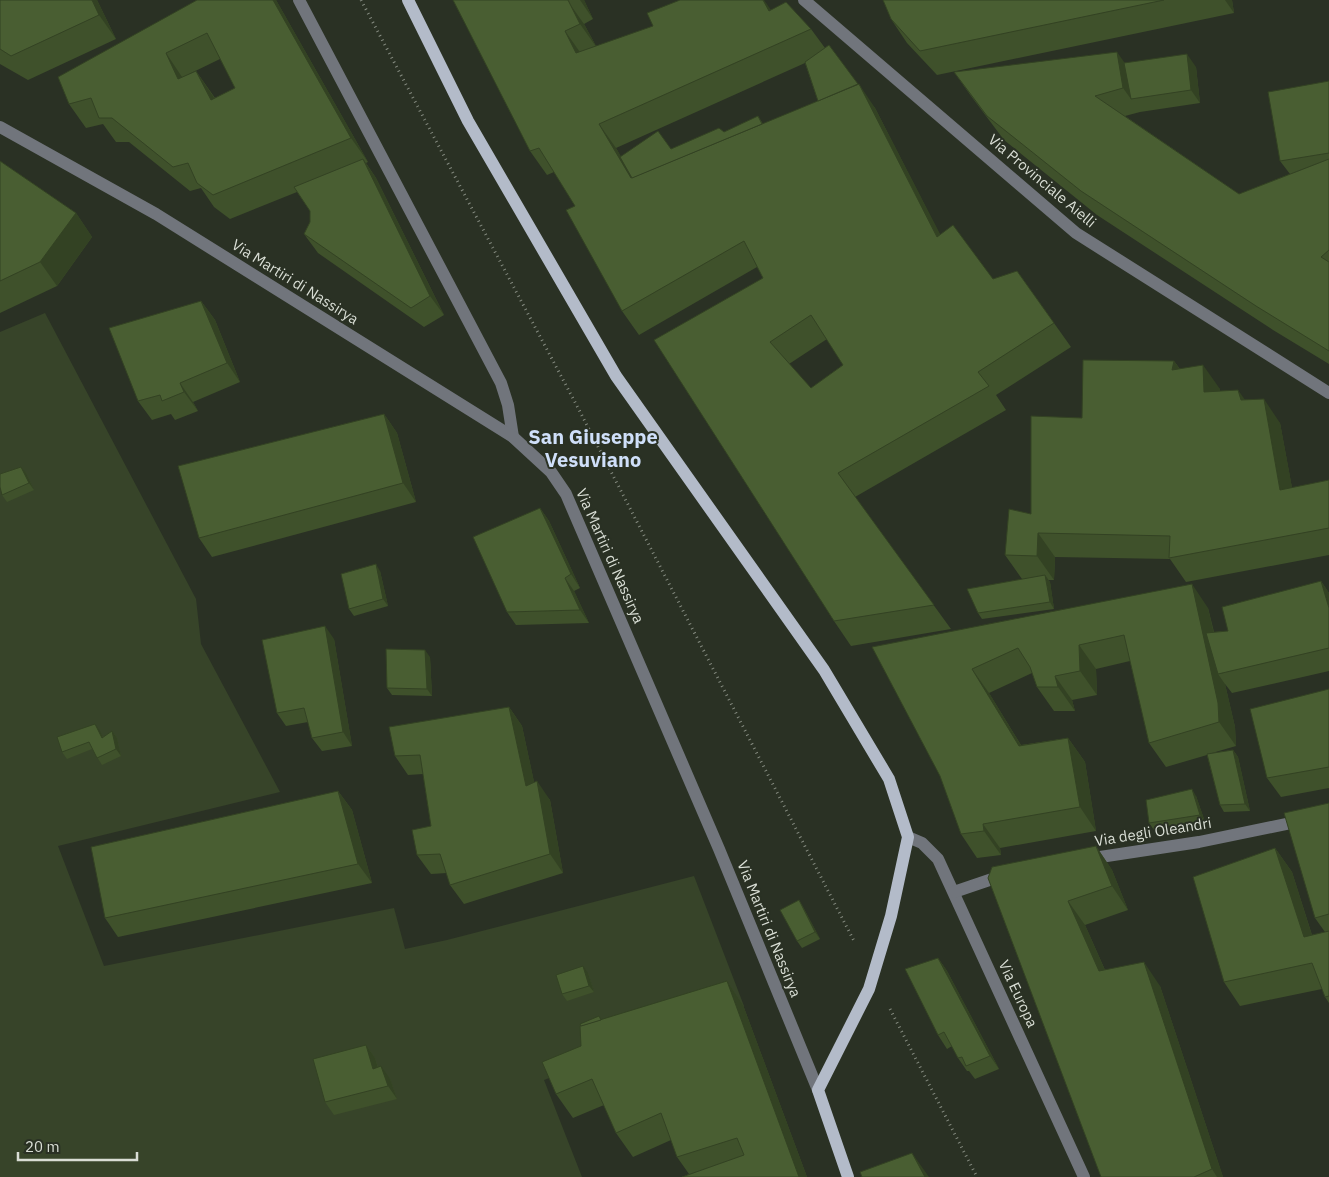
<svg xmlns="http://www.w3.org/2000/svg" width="1329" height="1177" viewBox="0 0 1329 1177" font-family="'IBM Plex Sans',sans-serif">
<rect width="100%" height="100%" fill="#2a3124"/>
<!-- green -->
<polygon fill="#374429" points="45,313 196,599 201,644 280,792 58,846 104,966 394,908 405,949 447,940 694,876 744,1006 544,1080 582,1177 0,1177 0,332"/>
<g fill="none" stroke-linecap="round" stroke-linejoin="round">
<!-- path -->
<g stroke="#868c81" stroke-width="3" stroke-dasharray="1 4" stroke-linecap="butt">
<polyline points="361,0 577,406 854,941"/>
<polyline points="890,1009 977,1177"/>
</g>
<!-- minor -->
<g stroke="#71757c" stroke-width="12">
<polyline points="299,0 501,383 508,405 513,437"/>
<polyline points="804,0 1076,233 1329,393"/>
<polyline points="0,127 156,214 513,437 551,472 566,494 719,849 818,1090"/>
<polyline points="908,837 922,843 938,859 1084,1177"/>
<polyline points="1087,859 1199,842 1329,815"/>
<polyline points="954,892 1004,875"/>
</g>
<!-- major -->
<polyline stroke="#b3bbc9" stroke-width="12" points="408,0 468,121 616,376 824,670 889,779 908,837 891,916 869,989 818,1090 848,1177"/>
</g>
<!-- wall -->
<g fill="#3f512b" fill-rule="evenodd">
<polygon points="0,0 97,0 116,39 28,80 0,64"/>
<path d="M276 0 368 162 366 163 376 178 444 315 424 327 318 253 304 234 310 222V211L297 192 230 219 214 207 201 188 190 191 129 142H116L103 124 86 128 69 104 58 77ZM220 59 235 88 215 98 196 71 183 77Z"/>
<path d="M453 0H584L593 19 584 24 596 46 771 10 811 29 825 48 875 108 940 235 993 279 1017 271 1071 347 996 395 1006 410 855 497 951 629 851 646 834 621 654 340 763 278 757 267 639 335 622 311 575 206 554 172 547 175 530 151ZM805 63 818 101 763 124 758 116 724 132 671 149 621 157 616 148ZM827 339 843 365 811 388 789 364Z"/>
<polygon points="883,0 1232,0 1234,13 937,75 907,43 891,19"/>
<polygon points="1124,63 1196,67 1200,103 1140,112 1125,116 1239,194 1290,174 1280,161 1329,81 1329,364 1273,330 1097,215 1004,140 971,96 954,72"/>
<polygon points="0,161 76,213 92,237 57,286 0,313"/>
<polygon points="201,301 215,320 240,382 193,402 198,411 175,420 171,414 152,420 138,401"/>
<polygon points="1174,361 1180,369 1220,389 1220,391 1245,400 1280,423 1292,488 1329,480 1329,555 1186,582 1170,559 1055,557 1054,580 1048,580 1050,582 1054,609 982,619 978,613 1022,579 1005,555 1031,514 1082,418"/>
<polygon points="384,414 397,433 416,502 212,557 199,538"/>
<polygon points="21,467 26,473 34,490 7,502 2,495"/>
<polygon points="540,508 549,521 580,588 574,591 589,623 516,625 507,612"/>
<polygon points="380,571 388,606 354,616 349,609"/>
<polygon points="1321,581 1329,593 1329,671 1232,693 1225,684 1235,727 1236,746 1212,753 1233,750 1238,757 1250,811 1224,812 1220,805 1207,755 1166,767 1149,743 1130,661 1096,669 1097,695 1072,700 1075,711 1054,711 1037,687 1032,673 989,693 1021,745 1068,738 1085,762 1096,831 1000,848 1001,855 977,858 961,834 940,776 872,647 1208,608 1214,632 1228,631"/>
<polygon points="334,639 352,746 322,751 312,738 308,722 286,726 277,713"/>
<polygon points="430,657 432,696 392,695 387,688"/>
<polygon points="1329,689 1329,788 1281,797 1267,778"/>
<polygon points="509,707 522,726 534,782 550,800 563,873 464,904 450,885 447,873 431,874 417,855 431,826 423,774 408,775 395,756"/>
<polygon points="95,724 103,737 112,731 117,738 121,756 102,765 92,749 67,759 62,752"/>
<polygon points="338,791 352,810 372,883 118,937 105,918"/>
<polygon points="1196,796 1205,822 1154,830 1149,823"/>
<polygon points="1329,803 1329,1003 1325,997 1322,989 1240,1006 1224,982 1275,848 1292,872 1312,935 1325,932 1315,918"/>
<polygon points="1096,846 1112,870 1128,910 1085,925 1105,970 1160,986 1223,1177 1101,1177 988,878"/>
<polygon points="799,900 803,907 820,939 802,948 797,941"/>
<polygon points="938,958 947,971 999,1069 975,1079 969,1071 967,1071 958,1058 952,1046 947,1049 938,1035"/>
<polygon points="588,973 594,992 567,1001 562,994"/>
<polygon points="727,981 743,1005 807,1177 682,1177 689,1174 677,1157 671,1140 633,1157 616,1133 604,1105 573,1118 556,1094 581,1046 581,1026"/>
<polygon points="366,1045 375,1058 378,1067 390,1079 397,1099 334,1115 325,1102"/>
</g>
<!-- shaded-wall -->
<g fill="#334223">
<polygon points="92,0 97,0 116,39 99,15"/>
<polygon points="273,0 276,0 368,162 351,138"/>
<polygon points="567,0 584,24 597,48 580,24"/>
<polygon points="580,0 584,0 593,19"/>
<polygon points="763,0 764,0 778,20 769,11"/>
<polygon points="1225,0 1232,0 1234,13"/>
<polygon points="565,31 582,55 576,53"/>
<polygon points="1117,52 1134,76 1131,99 1123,88"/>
<polygon points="166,53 182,77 195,103 178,79"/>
<polygon points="1187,54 1196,67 1200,103 1191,90"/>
<polygon points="196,71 213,96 228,124 211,100"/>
<polygon points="859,84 875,108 954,261 937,237"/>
<polygon points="599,124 616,148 640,189 631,178"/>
<polygon points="363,159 376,178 444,315 430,296"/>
<polygon points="76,213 92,237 57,286 40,262"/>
<polygon points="201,301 215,320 240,382 227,363"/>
<polygon points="1174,361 1191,385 1172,370"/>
<polygon points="1203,365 1220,389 1221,416 1204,392"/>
<polygon points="180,383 193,402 198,411 184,392"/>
<polygon points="1238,390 1255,414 1241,400"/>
<polygon points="1264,399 1280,423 1297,514 1280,490"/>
<polygon points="384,414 397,433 416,502 403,483"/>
<polygon points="21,467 26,473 34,490 29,483"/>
<polygon points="540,508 549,521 580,588 571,574"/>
<polygon points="1038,533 1055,557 1054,580 1037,556"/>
<polygon points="376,564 380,571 388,606 383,599"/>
<polygon points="1045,575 1050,582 1054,609 1050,602"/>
<polygon points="565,578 574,591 589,623 580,610"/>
<polygon points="1321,581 1329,593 1329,608"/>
<polygon points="1192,584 1208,608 1223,673 1218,674 1225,684 1235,727 1236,746 1219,722"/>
<polygon points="325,626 334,639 352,746 343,732"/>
<polygon points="1079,645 1096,669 1097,695 1080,671"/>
<polygon points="425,650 430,657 432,696 427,689"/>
<polygon points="972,669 989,693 1036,770 1019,746"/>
<polygon points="1055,676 1072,700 1075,711 1058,687"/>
<polygon points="509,707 522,726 539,805 526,786"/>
<polygon points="95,724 100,731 106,744 102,738"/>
<polygon points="112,731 117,738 121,756 116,749"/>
<polygon points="1068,738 1085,762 1096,831 1080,807"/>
<polygon points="1233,750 1238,757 1250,811 1245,804"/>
<polygon points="537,781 550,800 563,873 550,854"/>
<polygon points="1192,789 1196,796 1205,822 1200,815"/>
<polygon points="338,791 352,810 372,883 358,864"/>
<polygon points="983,824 1000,848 1001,855 984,831"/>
<polygon points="1096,846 1112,870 1128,910 1112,886"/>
<polygon points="1275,848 1292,872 1320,961 1304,937"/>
<polygon points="799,900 803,907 820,939 815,932"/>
<polygon points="1068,901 1085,925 1116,995 1099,971"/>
<polygon points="938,958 947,971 999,1069 990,1056"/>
<polygon points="1144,962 1160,986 1223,1177 1217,1177 1212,1169"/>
<polygon points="583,966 588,973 594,992 589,986"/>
<polygon points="727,981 743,1005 807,1177 799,1177"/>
<polygon points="366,1045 375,1058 382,1082 373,1069"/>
<polygon points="381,1066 390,1079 397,1099 388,1086"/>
<polygon points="912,1153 929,1177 930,1177 925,1177"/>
</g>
<!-- building -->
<g fill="#495e32" stroke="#334223" fill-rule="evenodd">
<polygon points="0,0 92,0 99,15 11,56 0,49"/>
<path d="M197 0H273L351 138 213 195 197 183 188 163 173 167 112 118H99L91 98 69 104 58 77ZM207 33 235 88 211 100 196 71 178 79 166 53Z"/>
<path d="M453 0H568L580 24 565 31 576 53 653 26 647 13 680 0H763L769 11 786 2 811 29 599 124 631 178 859 84 937 237 953 225 993 279 1017 271 1054 323 978 372 989 386 838 473 934 605 834 621 654 340 763 278 744 241 622 311 566 210 575 206 539 148 530 151ZM811 315 843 365 811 388 770 342Z"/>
<polygon points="883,0 1164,0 920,51 891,19"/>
<polygon points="829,45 858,84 818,101 805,62"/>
<polygon points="1117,52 1123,88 1095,96 1239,194 1329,159 1329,250 1321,257 1329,262 1329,351 1256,306 1081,191 987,116 954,72"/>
<polygon points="1187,54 1191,90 1131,99 1124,63"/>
<polygon points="1329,81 1329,153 1280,161 1268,92"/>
<polygon points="758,116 762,124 632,178 620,157 658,131 671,149 719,128 724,132"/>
<polygon points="363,159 430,296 411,308 304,234 310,222 310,211 294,187"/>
<polygon points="0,161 76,213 40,262 0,281"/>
<polygon points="201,301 227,363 180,383 184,392 162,401 160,395 138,401 109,328"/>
<polygon points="1083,360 1174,361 1172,370 1203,365 1204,392 1238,390 1241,400 1264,399 1280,490 1329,480 1329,528 1169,558 1170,536 1038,533 1037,556 1005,555 1009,509 1031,514 1031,416 1082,418"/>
<polygon points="384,414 403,483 199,538 178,466"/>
<polygon points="21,467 29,483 2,495 0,487 0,474"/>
<polygon points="540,508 571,574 565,578 580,610 507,612 473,537"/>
<polygon points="376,564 383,599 349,609 341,574"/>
<polygon points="1045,575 1050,602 978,613 967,589"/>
<polygon points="1321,581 1329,608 1329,648 1218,674 1206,633 1228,631 1222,607"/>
<polygon points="1192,584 1218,703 1219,722 1149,743 1124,635 1079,645 1080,671 1055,676 1058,687 1037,687 1030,667 1018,648 972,669 1019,746 1068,738 1080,807 983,824 984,831 961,834 940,776 872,647"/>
<polygon points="325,626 343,732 312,738 304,708 277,713 262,640"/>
<polygon points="386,649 425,650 427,689 387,688"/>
<polygon points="1329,689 1329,767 1267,778 1250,709"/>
<polygon points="509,707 526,786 537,781 550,854 450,885 440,854 417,855 412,830 431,826 420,755 395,756 389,727"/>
<polygon points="95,724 102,738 112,731 116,749 97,758 89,742 62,752 57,737"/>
<polygon points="1233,750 1245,804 1220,805 1207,754"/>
<polygon points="1192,789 1200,815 1149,823 1146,800"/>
<polygon points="338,791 358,864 105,918 91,847"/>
<polygon points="1329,803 1329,914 1315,918 1284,813"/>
<polygon points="1096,846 1112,886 1068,901 1099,971 1144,962 1212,1169 1194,1177 1101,1177 988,878 992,867"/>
<polygon points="1275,848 1304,937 1329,931 1329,996 1325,997 1312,963 1224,982 1193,877"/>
<polygon points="799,900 815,932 797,941 780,910"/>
<polygon points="938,958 990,1056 966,1066 962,1057 958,1058 944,1032 938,1035 905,969"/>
<polygon points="583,966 589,986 562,994 556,975"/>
<polygon points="727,981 799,1177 682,1177 744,1155 737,1138 677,1157 661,1113 616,1133 592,1079 556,1094 542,1062 581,1046 580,1026"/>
<polygon points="599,1016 601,1020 581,1026 580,1024"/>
<polygon points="366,1045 373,1069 381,1066 388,1086 325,1102 313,1059"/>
<polygon points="912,1153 925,1177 862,1177 860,1172"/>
</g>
<g text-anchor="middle" stroke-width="4" stroke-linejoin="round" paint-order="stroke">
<!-- street labels -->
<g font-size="15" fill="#d9ded5" stroke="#2a3124">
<text transform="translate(1042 181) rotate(40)" y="5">Via Provinciale Aielli</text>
<text transform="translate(295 282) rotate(32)" y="5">Via Martiri di Nassirya</text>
<text transform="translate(610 556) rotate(66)" y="5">Via Martiri di Nassirya</text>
<text transform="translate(1153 832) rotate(-9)" y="5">Via degli Oleandri</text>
<text transform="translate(769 929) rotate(68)" y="5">Via Martiri di Nassirya</text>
<text transform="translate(1018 994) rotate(65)" y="5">Via Europa</text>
</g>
<!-- district labels -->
<g font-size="20" font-weight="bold" fill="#cfdff9" stroke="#2a3124">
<text x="593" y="444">San Giuseppe<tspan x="593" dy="23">Vesuviano</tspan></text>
</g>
</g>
<!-- scale -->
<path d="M18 1152v8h119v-8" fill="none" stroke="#d9ded5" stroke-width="2.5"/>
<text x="25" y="1152" font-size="15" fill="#d9ded5" stroke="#2a3124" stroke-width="4" paint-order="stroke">20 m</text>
</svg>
